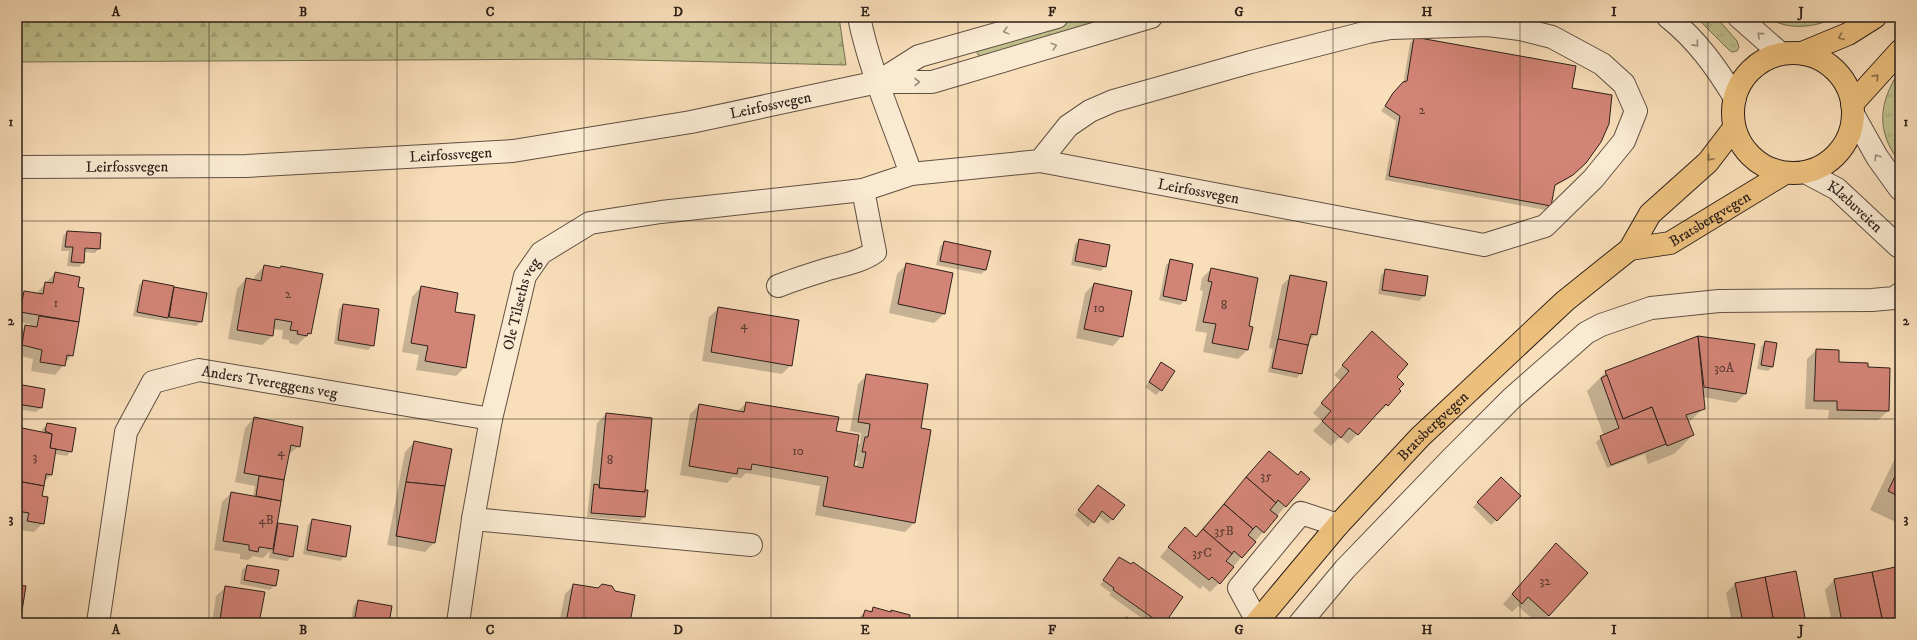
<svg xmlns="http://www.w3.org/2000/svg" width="1917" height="640" viewBox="0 0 1917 640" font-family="'IM FELL DW Pica',serif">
<defs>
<pattern id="grass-tufts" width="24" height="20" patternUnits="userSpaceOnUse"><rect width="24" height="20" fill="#c0c08d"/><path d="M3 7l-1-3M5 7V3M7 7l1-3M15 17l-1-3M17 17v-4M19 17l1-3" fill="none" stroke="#a5a579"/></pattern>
<pattern id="forest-firs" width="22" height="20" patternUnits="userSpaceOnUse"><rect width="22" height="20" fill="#c0c08d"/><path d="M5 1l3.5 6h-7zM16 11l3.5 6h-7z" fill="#a5a579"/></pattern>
</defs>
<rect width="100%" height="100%" fill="#f8deb9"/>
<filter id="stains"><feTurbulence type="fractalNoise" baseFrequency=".005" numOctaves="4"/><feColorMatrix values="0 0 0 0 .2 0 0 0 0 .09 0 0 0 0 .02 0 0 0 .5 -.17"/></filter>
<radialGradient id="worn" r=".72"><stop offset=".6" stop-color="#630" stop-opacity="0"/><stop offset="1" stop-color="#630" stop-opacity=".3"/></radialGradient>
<!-- grass -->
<g fill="url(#grass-tufts)" stroke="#777054">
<polygon points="1085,17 1116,17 980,57 977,53 977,48"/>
<polygon points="1700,17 1716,17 1737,41 1739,47 1737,51 1732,52 1728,49 1698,19"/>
<path d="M1767 17H1826L1830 20C1810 28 1786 30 1767 17Z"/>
<path d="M1900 70V163C1875 130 1879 102 1900 70Z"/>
</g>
<!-- forest -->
<polygon fill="url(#forest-firs)" stroke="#777054" points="17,17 839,17 846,65 592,59 17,62"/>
<!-- shadow -->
<g fill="#0003" fill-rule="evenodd">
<polygon points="1415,38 1571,89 1580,168 1568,179 1553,187 1550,205 1545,210 1385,180 1396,121 1381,111 1394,93 1403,85 1410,43"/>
<polygon points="67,232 99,248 95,253 84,252 83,262 79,267 67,266 69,251 61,251 63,236"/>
<polygon points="1080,240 1105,266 1101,271 1071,265 1075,244"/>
<polygon points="944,242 986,270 981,274 936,265 940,247"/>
<polygon points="1171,260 1185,300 1180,305 1159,300 1166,265"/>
<polygon points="906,265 944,314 934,323 889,313 897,274"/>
<polygon points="264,266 310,333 297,345 289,343 289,340 282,339 283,330 273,329 272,336 262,345 228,339 237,289 246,279 254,281 255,276"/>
<polygon points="1211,269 1247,326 1247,350 1238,359 1203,352 1207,333 1195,331 1203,291 1200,290 1202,278"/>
<polygon points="1386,270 1427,277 1424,296 1419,301 1378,294 1381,275"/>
<polygon points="55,273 77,288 83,289 72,355 55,375 31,371 33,359 17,355 17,335 26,326 30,327 30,324 17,322 17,299 24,292 36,294"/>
<polygon points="1291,276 1316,334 1308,342 1301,373 1297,378 1268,372 1273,349 1269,348 1282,285"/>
<polygon points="143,281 206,293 201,322 196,326 133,316 139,285"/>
<polygon points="1094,284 1122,336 1113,346 1076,338 1085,293"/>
<polygon points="421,287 453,313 465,367 456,376 416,370 419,355 402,352 412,297"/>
<polygon points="343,305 373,345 368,350 334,344 339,309"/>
<polygon points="719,308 791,365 782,374 702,361 709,317"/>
<polygon points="1698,337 1746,393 1736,403 1703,397 1704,408 1688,423 1693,435 1674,454 1648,464 1645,454 1607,468 1596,442 1604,436 1587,391 1606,372"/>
<polygon points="1363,342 1387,405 1378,414 1377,413 1348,444 1340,437 1331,446 1313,431 1322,421 1313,413 1341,381 1334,375"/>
<polygon points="1765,342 1773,366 1768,371 1757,369 1761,347"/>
<polygon points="1816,350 1838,363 1867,368 1888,411 1878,420 1828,419 1829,410 1805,409 1807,359"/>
<polygon points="1161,363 1161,390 1156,395 1145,387"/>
<path d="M867 375 920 429 930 431 914 523 905 532 815 515 820 486 746 473 741 478 733 477 727 483 680 475 690 414 699 405 737 412 746 403 835 432 856 447 860 443 861 433 850 431 858 384ZM853 461H858L856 468 852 467Z"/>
<polygon points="17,385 41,408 36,412 17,409"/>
<polygon points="606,414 644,490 644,516 640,521 587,517 597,423"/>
<path d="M254 418 299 446 288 455 276 524 297 527 292 556 287 561 269 558 270 551 263 558 253 556 248 560 240 559V554L214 550 222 502 231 493 253 497 255 486 235 482 245 428ZM254 547H266V549Z"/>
<polygon points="47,425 71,451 67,456 54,454 51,475 43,483 41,497 43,523 34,532 20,530 17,544 17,525 19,525 20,521 17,521 17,430 42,433 42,429"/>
<polygon points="414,442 451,449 434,543 425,552 387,545 405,452"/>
<polygon points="1900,448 1900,524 1870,510"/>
<polygon points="1260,461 1297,476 1301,472 1309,479 1219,583 1210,592 1203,586 1200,589 1160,557 1176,538 1195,537"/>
<polygon points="1501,478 1520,496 1491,525 1473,507"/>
<polygon points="1094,490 1112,519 1108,524 1098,516 1088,527 1075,515"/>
<polygon points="312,520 345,556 340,561 303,554 308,525"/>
<polygon points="1547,554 1587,573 1548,616 1541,623 1537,623 1518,606 1512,612 1503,604"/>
<polygon points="1119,558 1164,623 1149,623 1109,595 1111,593 1100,585"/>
<polygon points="247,566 275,585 270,590 240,584 242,570"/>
<polygon points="1900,567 1900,619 1879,623 1832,623 1825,590 1834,580"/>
<polygon points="1735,584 1805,623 1732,623 1726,593"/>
<polygon points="574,585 629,623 559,623 565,594"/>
<polygon points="226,587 259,623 212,623 216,596"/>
<polygon points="358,601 388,623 350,623 354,606"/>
<polygon points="873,608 890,613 892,611 908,623 853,623 866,611 870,612"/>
<polygon points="1900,621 1900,623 1888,623"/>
</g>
<!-- building -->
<g fill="#d28476" stroke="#2e201a">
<polygon points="1414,37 1576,66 1572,88 1612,95 1609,124 1601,142 1586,163 1573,175 1555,185 1551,206 1389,176 1400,116 1385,106 1393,93 1403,82 1407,81"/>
<polygon points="67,231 101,233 100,249 85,248 84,263 71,262 73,247 65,247"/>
<polygon points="1079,239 1110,245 1106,267 1075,261"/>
<polygon points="944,241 991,251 986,270 940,261"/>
<polygon points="1170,259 1193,264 1186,301 1163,296"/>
<polygon points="906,263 953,273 945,314 898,304"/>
<polygon points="264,265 280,268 281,266 323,274 311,334 308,333 307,336 297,334 298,331 290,330 292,322 275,319 273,336 237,330 246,278 261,281"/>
<polygon points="1211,268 1258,278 1249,326 1253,327 1248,350 1212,343 1216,324 1203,322 1212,282 1208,281"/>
<polygon points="1385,269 1428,276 1425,296 1382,290"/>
<polygon points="55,272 80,277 78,287 84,288 79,322 20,312 24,291 43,294 45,282 53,283"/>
<polygon points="1290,275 1327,282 1317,335 1311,334 1308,346 1278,340"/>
<polygon points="143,280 174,286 168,318 137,312"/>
<polygon points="1094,283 1132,291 1123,337 1084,329"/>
<polygon points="421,286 458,293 455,312 475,315 466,368 425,361 428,346 411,343"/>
<polygon points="174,287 207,293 202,322 169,317"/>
<polygon points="343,304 379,309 374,346 338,340"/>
<polygon points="718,307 799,320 792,366 711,352"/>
<polygon points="39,316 79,322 73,356 67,355 65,366 40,362 42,350 22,345 25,325 37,327"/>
<polygon points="1372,331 1408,364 1397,377 1404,384 1399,389 1401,391 1388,406 1386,404 1358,435 1349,428 1341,438 1322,421 1331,411 1321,403 1349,371 1342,365"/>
<polygon points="1698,336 1705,409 1686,415 1694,435 1667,446 1652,407 1623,419 1605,371"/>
<polygon points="1698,336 1755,344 1746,394 1704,387"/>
<polygon points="1278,339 1308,345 1302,374 1272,368"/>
<polygon points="1765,341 1777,343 1773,367 1761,365"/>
<polygon points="1816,349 1839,350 1839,362 1868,363 1868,367 1890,368 1889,411 1837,410 1837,401 1814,401"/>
<polygon points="1161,362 1175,371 1162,391 1149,382"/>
<polygon points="866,374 928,384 921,428 931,430 915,523 823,506 828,477 752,464 751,470 738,468 737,474 689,466 699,404 744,412 746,402 839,417 836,431 859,435 854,466 863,468 866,452 862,452 865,437 868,437 870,424 858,422"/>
<polygon points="1607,375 1623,419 1652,407 1666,444 1611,465 1600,436 1619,428 1601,378"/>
<polygon points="17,384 45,389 42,408 17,404"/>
<polygon points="606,413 652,418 645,492 599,488"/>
<polygon points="254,417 303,427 300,447 291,445 284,480 244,473"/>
<polygon points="47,423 76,428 72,452 50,448 52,434 45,431"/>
<polygon points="22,428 52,434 50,448 56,449 52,475 46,474 44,486 17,481 17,429 21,429"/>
<polygon points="414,441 452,449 445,486 406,482"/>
<polygon points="1269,451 1298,475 1301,471 1310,479 1286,507 1278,500 1276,503 1246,477"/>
<polygon points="1900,466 1900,497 1888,491"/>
<polygon points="259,476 284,480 281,501 256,496"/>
<polygon points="1246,477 1276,503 1270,510 1278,516 1264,533 1256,526 1253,529 1224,504"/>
<polygon points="1501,477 1521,496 1497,521 1477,502"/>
<polygon points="17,481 44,486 42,496 48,497 44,524 27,521 29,513 17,511"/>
<polygon points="406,482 445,486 435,543 396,536"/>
<polygon points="594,484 599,485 599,488 645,492 645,490 648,490 645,517 591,513"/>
<polygon points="1098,485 1125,505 1113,520 1102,511 1094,523 1078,510"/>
<polygon points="231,492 281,501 273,549 259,547 258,552 249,550 249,545 223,541"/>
<polygon points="1224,504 1253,529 1248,535 1256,542 1242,558 1234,551 1232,554 1203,529"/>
<polygon points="312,519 351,526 346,557 307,550"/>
<polygon points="278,523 298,526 293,557 273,553"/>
<polygon points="17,524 22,525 20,543 17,543"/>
<polygon points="1185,527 1196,537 1203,529 1232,554 1226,561 1234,567 1220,584 1212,577 1209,580 1168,547"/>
<polygon points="1556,543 1588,573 1549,616 1528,597 1522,604 1512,594"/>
<polygon points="1119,557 1131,564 1133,562 1183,597 1165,623 1160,623 1113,590 1114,588 1103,580"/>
<polygon points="247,565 279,570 276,586 244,580"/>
<polygon points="1900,566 1900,620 1883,623 1872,572"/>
<polygon points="1796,571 1806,623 1774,623 1765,577"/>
<polygon points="1872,572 1883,623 1842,623 1834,579"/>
<polygon points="1765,577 1774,623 1743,623 1735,583"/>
<polygon points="573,584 598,588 602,584 612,586 615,591 635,595 630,623 566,623"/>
<polygon points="17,585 26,586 20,623 17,623"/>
<polygon points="225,586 265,592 259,623 237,623 220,620"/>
<polygon points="358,600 392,606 389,623 354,623"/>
<polygon points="873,607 891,612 891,610 910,615 909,622 911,623 861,623 865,610 872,612"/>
<polygon points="1126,617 1135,623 1122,623"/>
<polygon points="220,620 237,623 219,623"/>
</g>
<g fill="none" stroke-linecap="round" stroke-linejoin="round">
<defs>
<g id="minor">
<path d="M1668 17C1697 40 1716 67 1735 98"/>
<polyline points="1739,17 1781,54"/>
<polyline points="878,82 919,56 1057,17"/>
<polyline points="1853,114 1877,157 1900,189"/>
<path id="s1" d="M17 167 246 166 513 151 691 122 878 82H932L1151 17"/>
<path id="s2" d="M1805 172 1837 189 1898 246 1900 247"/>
<path id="s3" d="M911 174 1040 161 1484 245 1545 226 1593 179 1624 141 1636 111 1624 84 1602 64 1552 37 1520 29 1488 25 1391 28 1368 32 1251 62 1113 101 1090 111 1068 126 1040 161"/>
<path d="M778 286C793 280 809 275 825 270 842 265 861 262 875 252L863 190"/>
<polyline points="473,519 751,545"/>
<polyline points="1257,621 1239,588 1301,513 1338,525"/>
<path id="s4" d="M98 623 126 432 153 382 199 370 491 419"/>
<path id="s5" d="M458 623 473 519 491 419 525 276 541 253 590 223 661 212 863 190 911 174C893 122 870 71 859 17"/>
<polyline points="1300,623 1345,569 1452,458 1512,398 1586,333 1601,325 1651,308 1719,301 1872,300 1894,298 1900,294"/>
</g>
<g id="major">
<polyline points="1802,53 1848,34 1875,17"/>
<circle cx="1793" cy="113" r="60"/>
<polyline points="1852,104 1900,51"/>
<path id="s6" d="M1630 249 1670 243 1785 173"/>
<path id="s7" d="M1256 623 1338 525 1420 437 1565 301 1630 249 1650 214 1708 162 1734 128"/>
</g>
</defs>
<!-- minor casing -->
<use href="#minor" stroke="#605042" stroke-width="24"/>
<!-- major casing -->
<use href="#major" stroke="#2e201a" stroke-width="24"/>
<!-- minor -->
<use href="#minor" stroke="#faead2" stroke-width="22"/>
<!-- major -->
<use href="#major" stroke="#ecbf7c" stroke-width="22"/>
</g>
<!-- one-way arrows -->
<defs><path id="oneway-chevron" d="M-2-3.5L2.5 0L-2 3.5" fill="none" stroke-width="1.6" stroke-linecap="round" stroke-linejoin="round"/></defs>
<g stroke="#9e8f7f">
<use href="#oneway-chevron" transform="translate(1006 31) rotate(165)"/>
<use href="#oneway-chevron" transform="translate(1760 35) rotate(-139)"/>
<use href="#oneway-chevron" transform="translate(1696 44) rotate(48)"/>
<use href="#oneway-chevron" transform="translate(1054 46) rotate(-17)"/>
<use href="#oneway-chevron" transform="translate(917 82)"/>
<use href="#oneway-chevron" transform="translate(1877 157) rotate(-123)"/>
</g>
<g stroke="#8d704b">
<use href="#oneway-chevron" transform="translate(1841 37) rotate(157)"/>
<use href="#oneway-chevron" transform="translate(1876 77) rotate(-48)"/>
<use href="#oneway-chevron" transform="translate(1710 158) rotate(131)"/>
</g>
<!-- grid -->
<path fill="none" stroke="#2e201a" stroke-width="1" stroke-opacity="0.55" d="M209 17V623M397 17V623M584 17V623M771 17V623M958 17V623M1146 17V623M1333 17V623M1520 17V623M1708 17V623M17 221H1900M17 419H1900"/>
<g text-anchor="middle" stroke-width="3" stroke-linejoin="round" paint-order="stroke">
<!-- number labels -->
<g font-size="13" fill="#573931">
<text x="1422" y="114">2</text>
<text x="288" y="298">2</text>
<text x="56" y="307">1</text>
<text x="1224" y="309">8</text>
<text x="1099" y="312">10</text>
<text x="744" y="329">4</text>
<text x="1724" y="372">30A</text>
<text x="798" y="455">10</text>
<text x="281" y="456">4</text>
<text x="35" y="461">3</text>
<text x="610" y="464">8</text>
<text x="1266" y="480">35</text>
<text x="266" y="524">4B</text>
<text x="1224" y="535">35B</text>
<text x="1202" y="557">35C</text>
<text x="1545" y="585">32</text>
</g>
<!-- street labels -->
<g font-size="15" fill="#2e201a" stroke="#faead2">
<text dy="5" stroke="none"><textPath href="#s1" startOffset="758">Leirfossvegen</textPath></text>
<text dy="5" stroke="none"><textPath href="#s1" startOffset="434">Leirfossvegen</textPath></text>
<text dy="5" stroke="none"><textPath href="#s1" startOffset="110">Leirfossvegen</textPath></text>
<text dy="5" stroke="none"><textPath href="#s3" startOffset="291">Leirfossvegen</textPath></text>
<text dy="5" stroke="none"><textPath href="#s2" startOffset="61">Klæbuveien</textPath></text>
<text dy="5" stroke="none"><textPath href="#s6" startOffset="87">Bratsbergvegen</textPath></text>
<text dy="5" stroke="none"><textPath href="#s5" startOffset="326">Ole Tilseths veg</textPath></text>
<text dy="5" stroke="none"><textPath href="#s4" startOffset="369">Anders Tvereggens veg</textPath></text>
<text dy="5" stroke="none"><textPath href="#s7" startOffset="265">Bratsbergvegen</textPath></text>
</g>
</g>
<!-- margin -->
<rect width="1917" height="640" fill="none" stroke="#f8deb9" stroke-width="44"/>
<rect x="22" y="22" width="1873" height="596" fill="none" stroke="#2e201a" stroke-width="1.5"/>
<g font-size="13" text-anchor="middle" font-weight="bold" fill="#2e201a">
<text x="116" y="16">A</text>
<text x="303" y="16">B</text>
<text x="490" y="16">C</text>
<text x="678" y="16">D</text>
<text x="865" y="16">E</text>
<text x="1052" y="16">F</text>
<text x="1239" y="16">G</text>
<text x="1427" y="16">H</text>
<text x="1614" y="16">I</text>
<text x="1801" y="16">J</text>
<text x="11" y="126">1</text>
<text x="1906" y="126">1</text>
<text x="11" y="325">2</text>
<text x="1906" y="325">2</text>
<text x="11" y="523">3</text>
<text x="1906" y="523">3</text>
<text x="116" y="634">A</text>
<text x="303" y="634">B</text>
<text x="490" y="634">C</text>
<text x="678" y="634">D</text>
<text x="865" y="634">E</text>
<text x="1052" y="634">F</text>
<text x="1239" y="634">G</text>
<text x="1427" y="634">H</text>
<text x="1614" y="634">I</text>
<text x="1801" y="634">J</text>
</g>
<rect width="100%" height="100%" filter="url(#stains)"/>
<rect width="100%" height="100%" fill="url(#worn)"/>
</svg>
